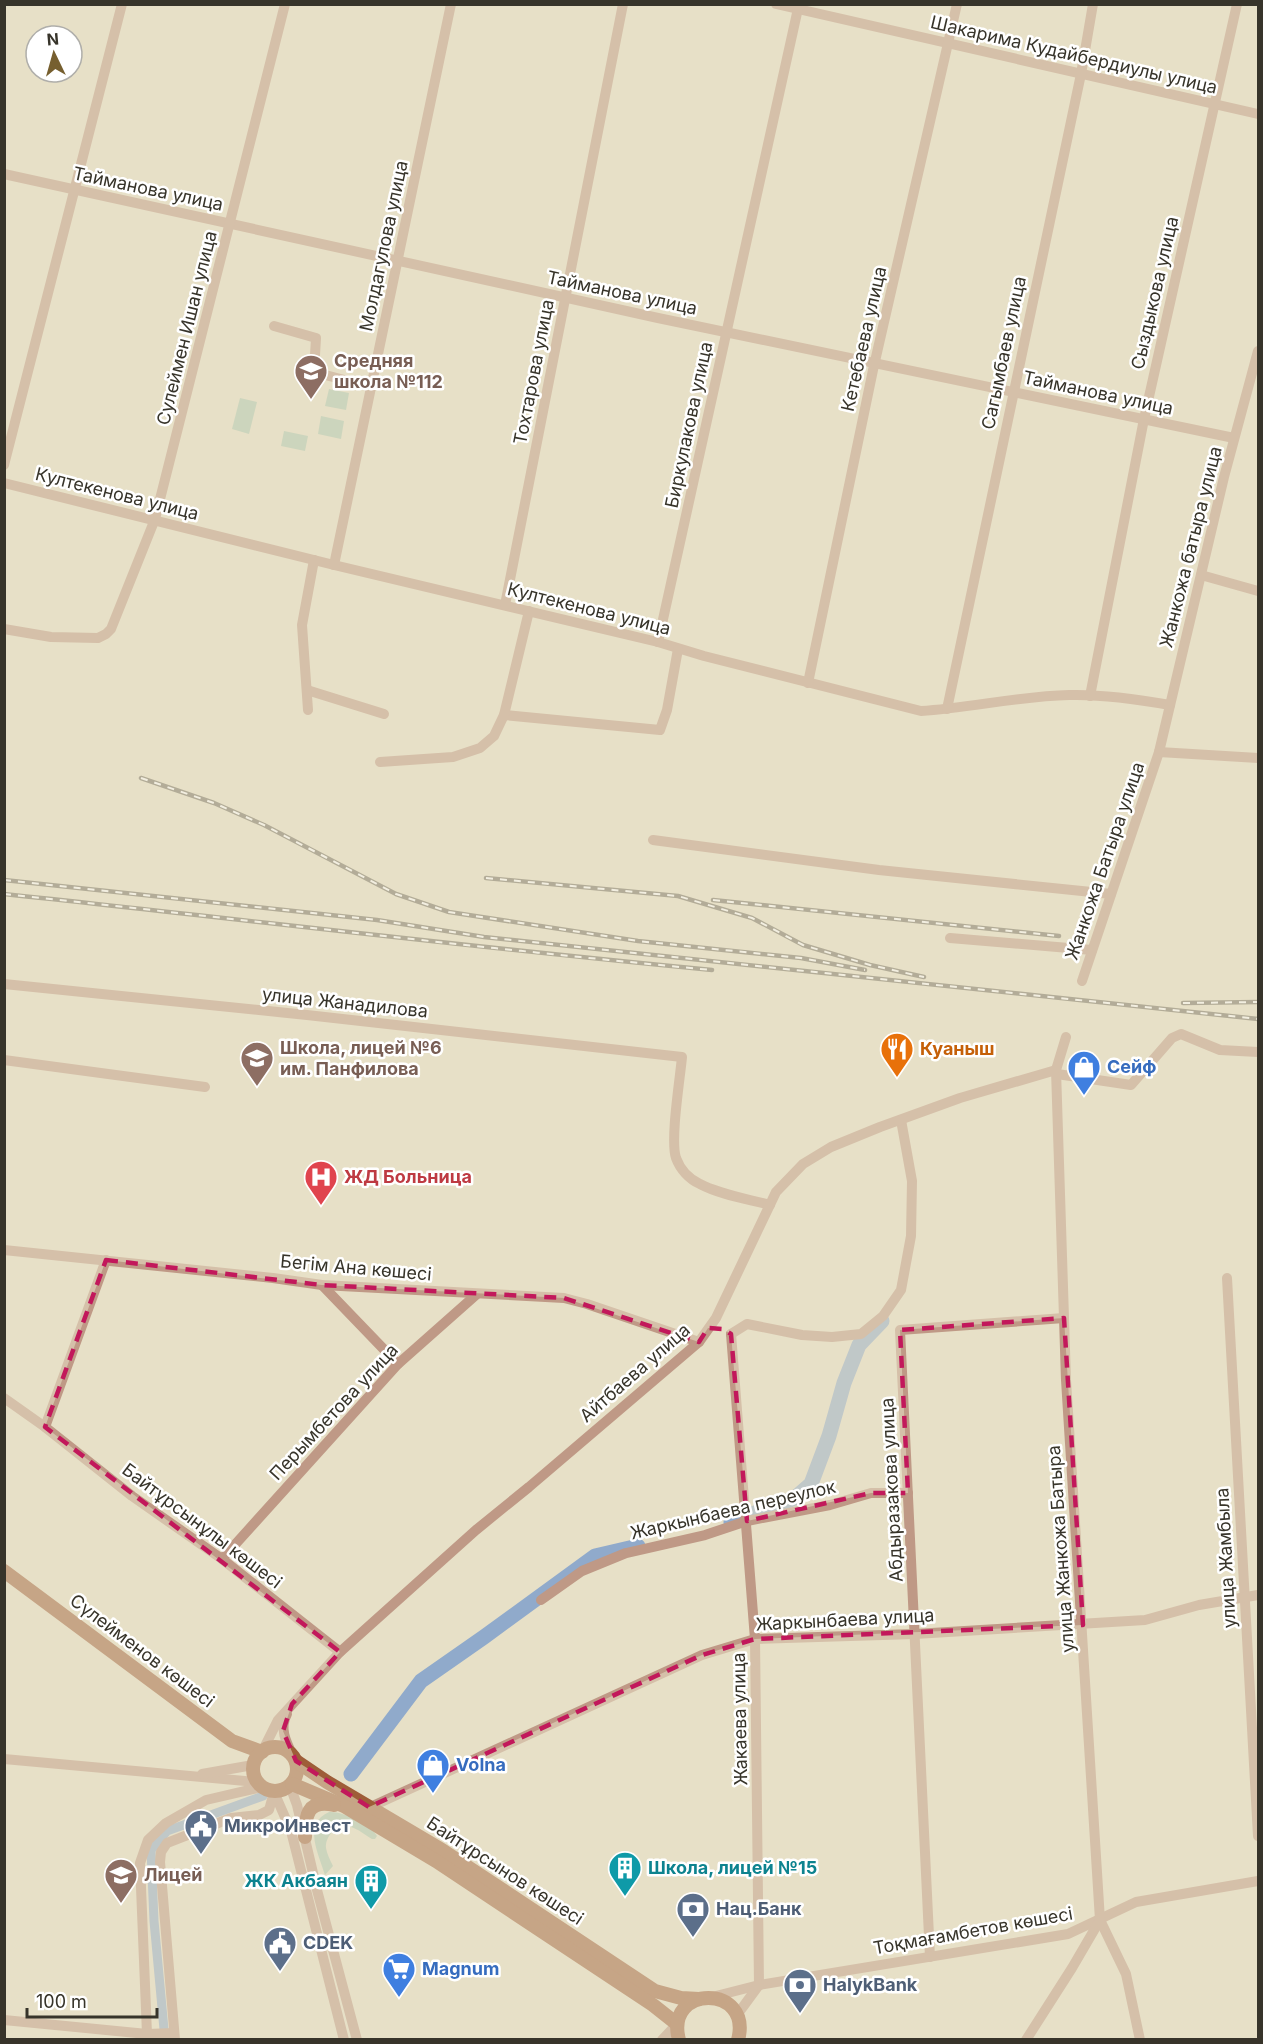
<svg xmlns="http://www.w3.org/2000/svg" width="1263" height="2044" viewBox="0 0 1263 2044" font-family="Inter,sans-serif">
<rect width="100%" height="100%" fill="#e7e0c7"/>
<!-- green -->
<g fill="#acc7b2">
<polygon points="329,389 349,393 346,410 325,406"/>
<polygon points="240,398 257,402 249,434 232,429"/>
<polygon points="321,416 344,421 341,439 318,434"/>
<polygon points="284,431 308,436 305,451 281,446"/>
<path d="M329 1812C343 1811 371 1824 377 1836L375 1839H372C365 1835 358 1829 351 1827 338 1823 325 1835 326 1848 327 1854 330 1860 333 1866L325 1875C319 1854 302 1824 329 1812Z"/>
</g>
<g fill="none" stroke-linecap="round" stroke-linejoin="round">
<!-- canal -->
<polyline stroke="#90aacb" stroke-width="9" points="165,2040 154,1921 151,1850 167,1831 263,1796"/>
<!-- river -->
<g stroke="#90aacb" stroke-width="15">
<polyline points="731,1522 795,1498 811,1484 829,1436 844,1383 859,1345 882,1321"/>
<polyline points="351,1774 421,1681 484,1637 595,1556 638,1546"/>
</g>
<!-- minor -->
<g stroke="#bf9986" stroke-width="10">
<polyline points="776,4 1258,114"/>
<polyline points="4,174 658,318 1234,438"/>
<polyline points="274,326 316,338 314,372 371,387"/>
<polyline points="4,465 122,4"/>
<path d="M4 483 334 565 658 642 704 656 921 711C970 708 1019 696 1069 695 1103 694 1137 699 1170 705"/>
<polyline points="334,565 451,4"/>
<polyline points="1201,575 1258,591"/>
<polyline points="505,605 623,4"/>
<polyline points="4,629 51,637 98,638 106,634 111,629 155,519 285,4"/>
<polyline points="658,642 799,4"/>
<polyline points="808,683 873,370 957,4"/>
<polyline points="307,690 384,714"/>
<polyline points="1090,696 1144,419 1237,4"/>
<polyline points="947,709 1081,74 1093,4"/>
<polyline points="308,710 302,625 314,560"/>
<polyline points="504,715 660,730 667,710 678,649"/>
<polyline points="1159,752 1258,758"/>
<polyline points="380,762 453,757 480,748 494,736 504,715 529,611"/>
<polyline points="653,840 879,870 1111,894"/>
<polyline points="950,938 1092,950"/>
<polyline points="1082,981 1159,752 1224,477 1258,351"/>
<path d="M4 984 307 1015 682 1057C680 1079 670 1140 676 1158 680 1169 689 1179 700 1184 721 1195 748 1199 770 1205"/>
<polyline points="4,1060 205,1087"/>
<polyline points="1057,1074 1131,1085 1172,1038 1181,1034 1220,1050 1258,1052"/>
<polyline points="4,1250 273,1278 322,1285 564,1298 587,1304 699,1342"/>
<polyline points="1227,1278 1258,1836"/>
<polyline points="322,1285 398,1364"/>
<polyline points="731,1334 755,1639 759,1985"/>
<polyline points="731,1334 747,1324 802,1335 832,1337 861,1334 883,1316 901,1290 911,1236 912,1181 901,1120"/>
<polyline points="4,1398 45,1427 132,1496 222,1559 340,1652"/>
<polyline points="45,1427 106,1260"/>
<polyline points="222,1559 398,1364 477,1294"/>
<polyline points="541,1600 582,1571 626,1553 705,1535 747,1521 830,1505 871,1493 908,1493"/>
<path d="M287 1714C279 1728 286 1742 293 1756"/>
<polyline points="262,1752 278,1720 340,1652 476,1530 529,1487 699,1342 716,1318 776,1192 803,1164 831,1147 880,1127 960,1098 1056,1070"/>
<polyline points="4,1759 257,1782"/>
<polyline points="202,1774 253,1765"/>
<polyline points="290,1786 297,1805 317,1890 357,2040"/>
<polyline points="274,1792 291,1831 344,2040"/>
<polyline points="366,1809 702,1655 755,1639 915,1634 1145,1620 1199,1605 1258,1595"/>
<polyline points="1100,1920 1126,1974 1140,2040"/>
<polyline points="930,1957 900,1330 1064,1318"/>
<polyline points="712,1997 759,1985 1068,1934 1136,1902 1258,1881"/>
<polyline points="737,2015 759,1985"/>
<polyline points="4,2020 147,2034 174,2033"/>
<polyline points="149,2040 147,2034 140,1863 148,1840 166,1823 206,1800 262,1787"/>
<polyline points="175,2040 160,1862 161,1852 167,1843 231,1818 259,1815 269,1810 274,1792"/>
<polyline points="662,2040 677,2024"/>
<polyline points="1026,2040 1072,1968 1100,1920 1066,1380 1056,1070 1066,1037"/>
</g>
<!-- major -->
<g stroke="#9e5d38" stroke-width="14">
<polyline points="4,1571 232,1741 262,1752"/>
<circle cx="275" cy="1769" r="22"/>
<polyline points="296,1761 327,1782 442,1850 655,1991 681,1998 699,1999"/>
<polyline points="292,1784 344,1806 436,1861 653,2005 677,2024"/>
<path d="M305 1837C305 1816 307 1799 334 1805"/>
<path d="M679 2040C664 1984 753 1984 738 2040"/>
</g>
<defs>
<g id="rail">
<polyline points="141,778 214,803 264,825 396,894 449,912 638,941 801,958 865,970"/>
<polyline points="486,878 678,896 752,918 803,945 870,965 924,977"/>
<polyline points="4,880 377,920 484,937 1258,1019"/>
<path d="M4 894C241 919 476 948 712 970"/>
<polyline points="713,900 1059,936"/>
<polyline points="1183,1003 1258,1002"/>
</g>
</defs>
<!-- rail casing -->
<use href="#rail" stroke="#736e5f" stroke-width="4.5"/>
<!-- rail -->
<use href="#rail" stroke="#fff" stroke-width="2" stroke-dasharray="7" stroke-linecap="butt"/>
</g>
<!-- marked area -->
<path d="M0 0H1263V2044H0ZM106 1260 322 1285 564 1298 699 1342 708 1328 723 1329 731 1334 747 1521 871 1493H908L900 1330 1064 1318 1083 1625 755 1639 702 1655 369 1807 296 1761 283 1731 292 1704 340 1652 45 1427Z" fill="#e7e0c7" fill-opacity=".55" fill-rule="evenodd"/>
<path fill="none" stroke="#c2185b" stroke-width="4.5" stroke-dasharray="12 8" stroke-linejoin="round" d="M106 1260 322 1285 564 1298 699 1342 708 1328 723 1329 731 1334 747 1521 871 1493H908L900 1330 1064 1318 1083 1625 755 1639 702 1655 369 1807 296 1761 283 1731 292 1704 340 1652 45 1427Z"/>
<!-- icons -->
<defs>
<symbol id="school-pin" viewBox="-11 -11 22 30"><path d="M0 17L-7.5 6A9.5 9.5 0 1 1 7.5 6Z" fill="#8d6e63" stroke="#fff"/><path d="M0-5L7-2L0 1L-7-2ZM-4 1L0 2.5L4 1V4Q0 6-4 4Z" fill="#fff"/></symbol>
<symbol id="restaurant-pin" viewBox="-11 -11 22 30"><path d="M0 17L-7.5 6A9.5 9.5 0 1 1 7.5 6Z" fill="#e8710a" stroke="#fff"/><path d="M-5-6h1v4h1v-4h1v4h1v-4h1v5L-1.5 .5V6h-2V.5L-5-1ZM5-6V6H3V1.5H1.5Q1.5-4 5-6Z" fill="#fff"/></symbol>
<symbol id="shop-pin" viewBox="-11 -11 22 30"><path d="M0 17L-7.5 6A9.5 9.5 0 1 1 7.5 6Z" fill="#3f7fe0" stroke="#fff"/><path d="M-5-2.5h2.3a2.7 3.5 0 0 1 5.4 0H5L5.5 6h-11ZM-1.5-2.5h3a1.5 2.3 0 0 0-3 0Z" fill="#fff"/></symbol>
<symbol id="hospital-pin" viewBox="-11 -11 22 30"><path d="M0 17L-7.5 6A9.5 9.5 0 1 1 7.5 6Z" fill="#e0444e" stroke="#fff"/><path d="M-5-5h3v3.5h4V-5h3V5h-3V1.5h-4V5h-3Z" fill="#fff"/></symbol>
<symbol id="civic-pin" viewBox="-11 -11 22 30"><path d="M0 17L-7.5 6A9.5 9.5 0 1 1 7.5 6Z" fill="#5c6f8a" stroke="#fff"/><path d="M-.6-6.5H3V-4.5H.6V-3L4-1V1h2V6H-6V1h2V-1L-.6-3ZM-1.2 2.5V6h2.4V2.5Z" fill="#fff"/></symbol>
<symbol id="building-pin" viewBox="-11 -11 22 30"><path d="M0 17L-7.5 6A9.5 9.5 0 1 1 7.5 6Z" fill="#0f9aa8" stroke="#fff"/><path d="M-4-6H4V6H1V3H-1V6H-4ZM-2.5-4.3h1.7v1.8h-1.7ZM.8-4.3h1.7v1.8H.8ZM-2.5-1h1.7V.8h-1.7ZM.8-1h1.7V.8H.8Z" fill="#fff"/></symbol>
<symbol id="bank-pin" viewBox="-11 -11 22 30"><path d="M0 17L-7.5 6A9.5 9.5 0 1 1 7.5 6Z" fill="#5c6f8a" stroke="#fff"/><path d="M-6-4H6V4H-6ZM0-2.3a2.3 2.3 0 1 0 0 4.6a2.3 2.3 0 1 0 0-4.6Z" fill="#fff"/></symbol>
<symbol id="supermarket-pin" viewBox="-11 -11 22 30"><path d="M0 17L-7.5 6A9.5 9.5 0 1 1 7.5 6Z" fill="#3f7fe0" stroke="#fff"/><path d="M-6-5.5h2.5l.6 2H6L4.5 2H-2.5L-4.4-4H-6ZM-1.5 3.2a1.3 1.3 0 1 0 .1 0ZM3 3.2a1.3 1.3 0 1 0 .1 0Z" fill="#fff"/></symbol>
</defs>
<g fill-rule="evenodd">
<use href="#school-pin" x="292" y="352" width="38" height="52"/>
<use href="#restaurant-pin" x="878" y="1030" width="38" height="52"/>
<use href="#school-pin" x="238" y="1039" width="38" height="52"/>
<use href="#shop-pin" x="1065" y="1048" width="38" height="52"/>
<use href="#hospital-pin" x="302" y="1158" width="38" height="52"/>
<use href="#shop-pin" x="414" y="1746" width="38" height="52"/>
<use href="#civic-pin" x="182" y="1807" width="38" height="52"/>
<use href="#building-pin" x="606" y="1849" width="38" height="52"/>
<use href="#school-pin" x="102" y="1856" width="38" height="52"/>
<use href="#building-pin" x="352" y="1862" width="38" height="52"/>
<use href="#bank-pin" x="674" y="1890" width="38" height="52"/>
<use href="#civic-pin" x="261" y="1924" width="38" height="52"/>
<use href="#supermarket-pin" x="380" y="1950" width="38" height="52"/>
<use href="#bank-pin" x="781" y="1966" width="38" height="52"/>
</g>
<g text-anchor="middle" stroke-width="5" stroke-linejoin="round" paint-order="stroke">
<!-- street labels -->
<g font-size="18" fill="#37342a" stroke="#fff">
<text transform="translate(1074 55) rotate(13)" y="6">Шакарима Кудайбердиулы улица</text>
<text transform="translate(148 189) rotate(12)" y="6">Тайманова улица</text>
<text transform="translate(384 246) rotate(-78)" y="6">Молдагулова улица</text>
<text transform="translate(622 293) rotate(12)" y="6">Тайманова улица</text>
<text transform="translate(1155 293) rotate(-77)" y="6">Сыздыкова улица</text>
<text transform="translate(187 328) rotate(-76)" y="6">Сулеймен Ишан улица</text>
<text transform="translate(864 339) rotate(-77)" y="6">Кетебаева улица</text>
<text transform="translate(1004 353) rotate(-78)" y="6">Сагымбаев улица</text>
<text transform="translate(534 372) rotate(-79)" y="6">Тохтарова улица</text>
<text transform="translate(1098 393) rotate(12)" y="6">Тайманова улица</text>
<text transform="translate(689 425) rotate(-78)" y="6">Биркулакова улица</text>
<text transform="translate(117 494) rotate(14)" y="6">Култекенова улица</text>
<text transform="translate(1191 547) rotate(-76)" y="6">Жанкожа батыра улица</text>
<text transform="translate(589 609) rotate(14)" y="6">Култекенова улица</text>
<text transform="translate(1105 861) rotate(-71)" y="6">Жанкожа Батыра улица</text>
<text transform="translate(345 1003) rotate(6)" y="6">улица Жанадилова</text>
<text transform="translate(356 1268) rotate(5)" y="6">Бегім Ана көшесі</text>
<text transform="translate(635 1373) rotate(-41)" y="6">Айтбаева улица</text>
<text transform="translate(334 1412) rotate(-47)" y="6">Перымбетова улица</text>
<text transform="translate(892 1490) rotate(-93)" y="6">Абдыразакова улица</text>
<text transform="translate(733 1510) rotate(-13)" y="6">Жаркынбаева переулок</text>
<text transform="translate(202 1526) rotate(37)" y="6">Байтұрсынұлы көшесі</text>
<text transform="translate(1061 1549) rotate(-94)" y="6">улица Жанкожа Батыра</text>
<text transform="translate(1226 1558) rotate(-93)" y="6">улица Жамбыла</text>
<text transform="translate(845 1620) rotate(-3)" y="6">Жаркынбаева улица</text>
<text transform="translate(142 1651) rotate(37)" y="6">Сүлейменов көшесі</text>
<text transform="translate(740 1719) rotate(-91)" y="6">Жакаева улица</text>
<text transform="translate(505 1871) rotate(33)" y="6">Байтұрсынов көшесі</text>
<text transform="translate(973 1931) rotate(-10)" y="6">Тоқмағамбетов көшесі</text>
</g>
<!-- education labels -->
<g font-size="18" font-weight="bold" fill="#785e54" stroke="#fff" text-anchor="start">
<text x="334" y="367">Средняя<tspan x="334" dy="21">школа №112</tspan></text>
<text x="280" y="1054">Школа, лицей №6<tspan x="280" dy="21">им. Панфилова</tspan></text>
<text x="144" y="1881">Лицей</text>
</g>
<!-- food labels -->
<g font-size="18" font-weight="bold" fill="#c56008" stroke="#fff" text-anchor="start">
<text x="920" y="1055">Куаныш</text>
</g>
<!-- shop labels -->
<g font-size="18" font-weight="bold" fill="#366cbe" stroke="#fff" text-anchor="start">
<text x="1107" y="1073">Сейф</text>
<text x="456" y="1771">Volna</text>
<text x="422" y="1975">Magnum</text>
</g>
<!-- health labels -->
<g font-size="18" font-weight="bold" fill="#be3a42" stroke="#fff" text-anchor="start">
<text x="344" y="1183">ЖД Больница</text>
</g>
<!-- service labels -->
<g font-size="18" font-weight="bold" fill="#4e5e75" stroke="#fff" text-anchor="start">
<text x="224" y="1832">МикроИнвест</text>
<text x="716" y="1915">Нац.Банк</text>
<text x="303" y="1949">CDEK</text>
<text x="823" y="1991">HalykBank</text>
</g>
<!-- culture labels -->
<g font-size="18" font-weight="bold" fill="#0d838f" stroke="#fff" text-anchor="start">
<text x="648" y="1874">Школа, лицей №15</text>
<text x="348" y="1887" text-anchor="end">ЖК Акбаян</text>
</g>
</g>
<!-- border -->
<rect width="1263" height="2044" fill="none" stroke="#37342a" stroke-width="12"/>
<!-- north arrow -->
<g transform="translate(54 54) rotate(355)"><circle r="28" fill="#ffffff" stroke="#afaeaa" stroke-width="1.5"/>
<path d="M0-4.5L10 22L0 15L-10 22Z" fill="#765f2f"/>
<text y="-9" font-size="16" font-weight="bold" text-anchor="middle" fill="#37342a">N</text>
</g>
<!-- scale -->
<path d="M27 2008v9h130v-9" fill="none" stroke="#37342a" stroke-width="3"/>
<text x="36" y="2008" font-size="18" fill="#37342a" stroke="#ffffff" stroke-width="4.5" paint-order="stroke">100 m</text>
</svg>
